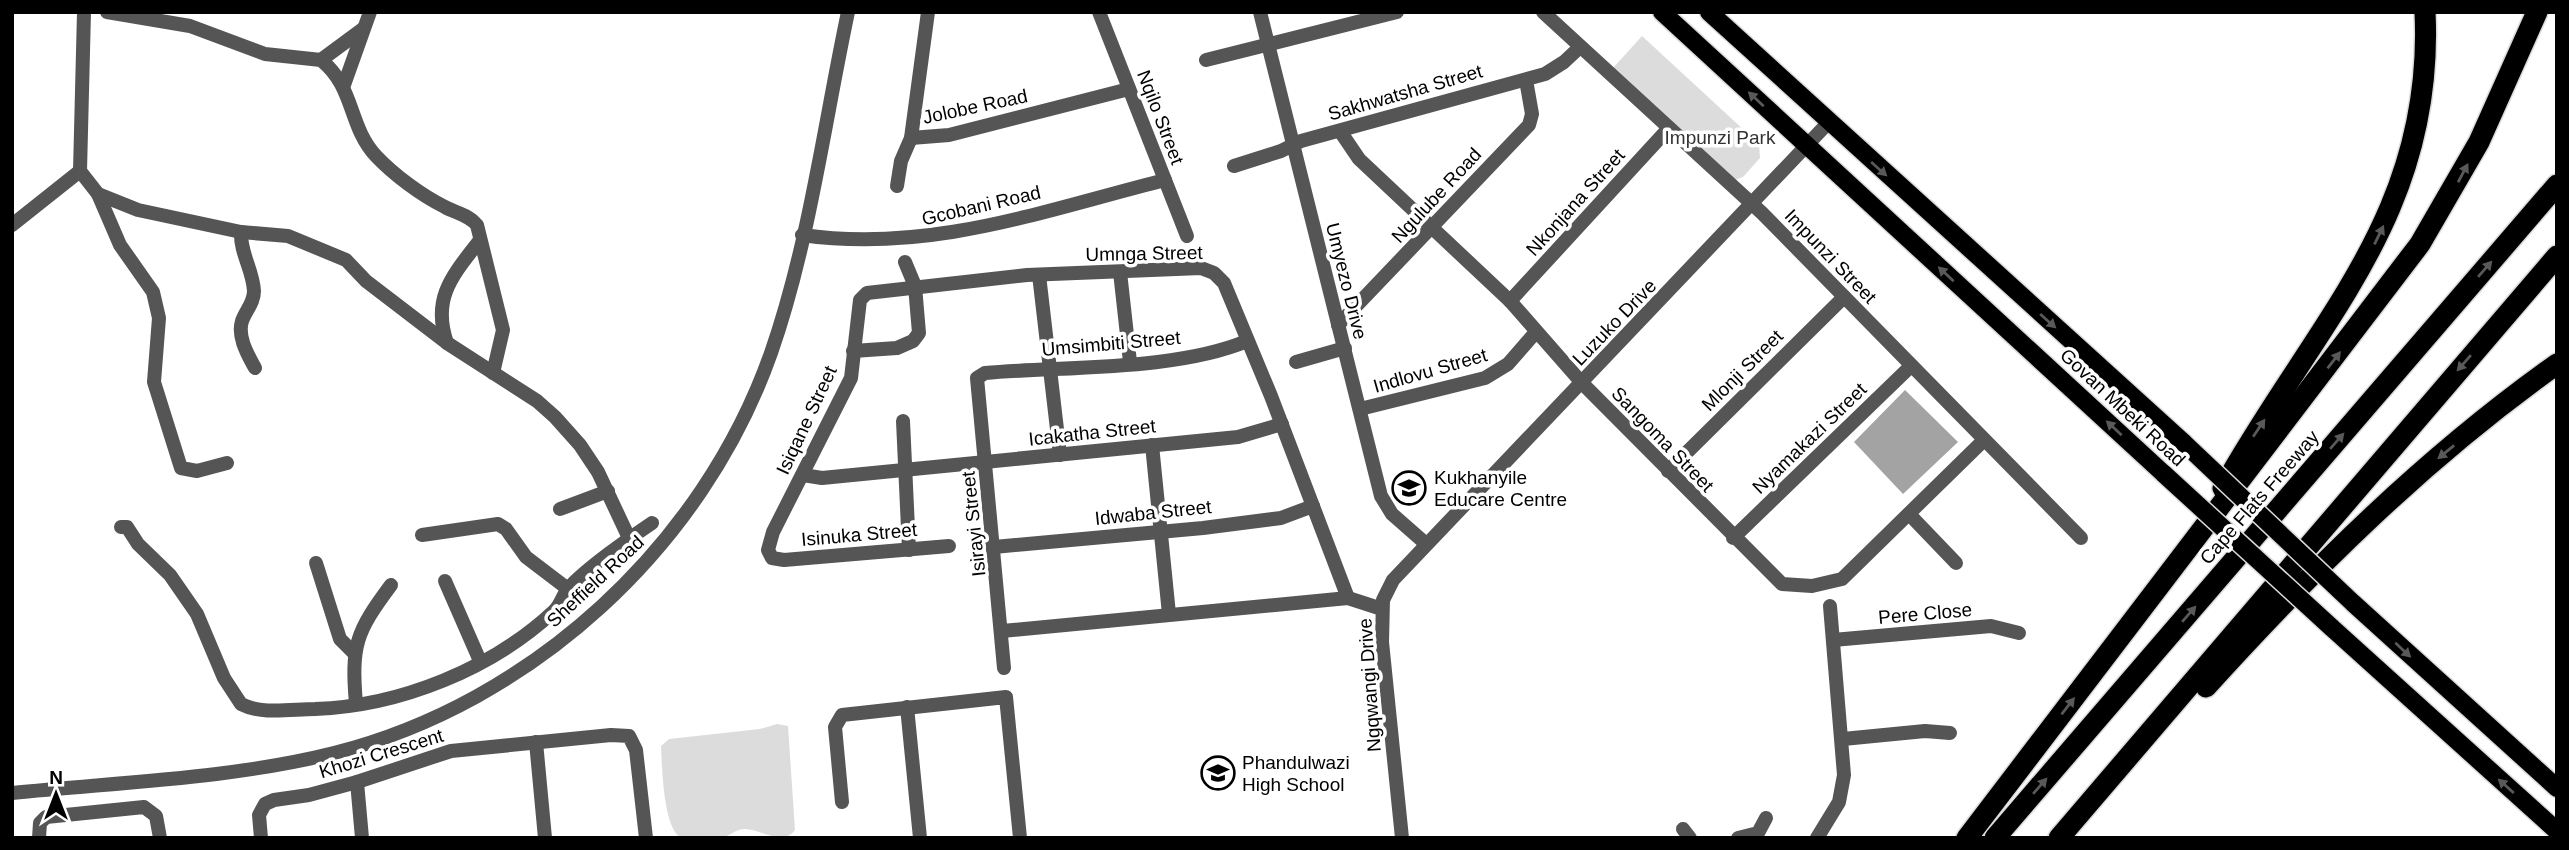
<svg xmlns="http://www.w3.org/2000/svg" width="2569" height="850" viewBox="0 0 2569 850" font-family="Arial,sans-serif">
<rect width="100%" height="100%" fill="#fff"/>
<!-- green -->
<g fill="#dcdcdc">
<polygon points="1642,36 1759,144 1760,158 1743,177 1735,180 1613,68"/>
<path d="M777 724 788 726 795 830C782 847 761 829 745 829 735 829 729 837 720 838 710 838 692 841 682 838 663 831 662 765 661 746L669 739 760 729Z"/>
</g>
<!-- water -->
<polygon fill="#a3a3a3" points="1905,390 1958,442 1903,494 1854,442"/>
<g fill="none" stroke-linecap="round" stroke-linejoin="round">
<defs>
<g id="major">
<polyline points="1662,12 2164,474"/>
<polyline points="1709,12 2184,443"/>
<polyline points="2353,603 2557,788"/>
<polyline points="2331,627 2557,831"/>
</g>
<g id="highway">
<path d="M2223 488C2314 324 2435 216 2425 12"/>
<path d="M2206 687C2313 569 2426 457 2557 364"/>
<polyline points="1967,838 2420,244 2479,142 2537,12"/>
<polyline points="1995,838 2557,185"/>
<polyline points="2059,838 2557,256"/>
</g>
</defs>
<!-- major casing -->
<use href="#major" stroke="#dbdbdb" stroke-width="21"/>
<!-- highway casing -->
<use href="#highway" stroke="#dbdbdb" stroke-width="24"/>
<!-- minor -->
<g stroke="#555" stroke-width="14">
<polyline points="84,12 80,171 98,194 138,210 241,232 288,236 346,260 366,281 447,343 537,401 555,417 580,445 598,472 629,538"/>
<path d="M107 12 190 26 265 54 321 60C355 87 348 126 376 156 394 175 421 195 445 207 456 213 469 215 477 225L503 330 493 373"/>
<polyline points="1099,12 1187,236"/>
<polyline points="1260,12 1381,496 1392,514 1425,543"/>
<polyline points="1543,12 1762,213 2081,538"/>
<polyline points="321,60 363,29"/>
<polyline points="1206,60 1397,12"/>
<polyline points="344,85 370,12"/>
<polyline points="1340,131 1359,159 1510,301 1582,383 1782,584 1812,586 1842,579 1984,440"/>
<polyline points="911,138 949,135 1129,89"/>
<polyline points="1234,166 1281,151 1301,141 1545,74 1564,62 1580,47"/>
<polyline points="897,186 901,161 911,138 928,12"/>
<polyline points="98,194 120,245 153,292 159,318 154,382 181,468 197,471 227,463"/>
<polyline points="12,225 80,171"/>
<path d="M241 232C240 253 253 270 254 291 254 303 246 310 242 321 237 337 248 355 255 368"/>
<path d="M802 235C930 253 1042 211 1165 180"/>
<polyline points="1120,272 1130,362"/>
<polyline points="1039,275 1060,455"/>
<polyline points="1510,301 1669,128"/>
<polyline points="1338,325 1529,125 1532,114 1526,80"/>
<path d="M447 343C431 297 454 274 480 240"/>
<polyline points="853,351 897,348 913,341 919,333 915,286 905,262"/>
<polyline points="1296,362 1345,348"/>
<polyline points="1360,409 1485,378 1508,364 1536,332"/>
<polyline points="903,421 909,550"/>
<polyline points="1152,445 1169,614"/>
<polyline points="1668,471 1844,297"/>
<polyline points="803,475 822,478 1238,437 1282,424"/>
<polyline points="560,509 608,491"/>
<polyline points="1909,514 1956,563"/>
<path d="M121 527H127L138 544 170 575 197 614 224 678 241 704C262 715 292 709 315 709 400 706 492 669 554 611 561 605 562 596 568 589 584 570 631 537 652 523"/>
<polyline points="422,535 498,524 506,529 526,557 568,589"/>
<polyline points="1733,538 1911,366"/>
<polyline points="949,546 784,560 772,558 768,550 773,532 851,378 860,300 867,293 1027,275 1201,268 1214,273 1224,283 1271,396 1348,598"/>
<polyline points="994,547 1203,528 1281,518 1313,506"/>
<polyline points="316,563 340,639 354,653"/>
<polyline points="445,581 480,661"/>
<polyline points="1002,631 1348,598 1382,609"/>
<polyline points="1833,640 1991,626 2019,633"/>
<path d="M1004 668 977 378 985 373C1064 366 1175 371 1247 341"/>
<path d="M356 704C351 645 356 632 391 585"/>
<polyline points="907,707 920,838"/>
<polyline points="1843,739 1925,731 1950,733"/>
<polyline points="536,742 545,838"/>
<polyline points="357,782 362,838"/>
<path d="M12 793C119 782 230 779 334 753 532 703 703 546 771 353 809 244 824 125 848 12"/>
<polyline points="842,802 835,727 842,715 1006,697 1020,838"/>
<polyline points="1683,829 1690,838"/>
<polyline points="39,838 40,823 46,817 144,807 156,816 160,838"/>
<polyline points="261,838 259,815 265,804 274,800 309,795 357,782 451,751 611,735 629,736 636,750 646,838"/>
<polyline points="1402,838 1382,642 1383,600 1393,580 1828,123"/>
<polyline points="1738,838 1758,833 1766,818"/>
<polyline points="1817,838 1839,802 1844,775 1830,606"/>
</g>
<!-- major -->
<use href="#major" stroke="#000" stroke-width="18"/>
<!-- highway -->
<use href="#highway" stroke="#000" stroke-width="21"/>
<defs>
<g id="major-bridge">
<polyline points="2184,443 2353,603"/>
<polyline points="2164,474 2331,627"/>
</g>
</defs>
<!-- major-bridge casing -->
<use href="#major-bridge" stroke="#dbdbdb" stroke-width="21" stroke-linecap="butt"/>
<!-- major-bridge -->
<use href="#major-bridge" stroke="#000" stroke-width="18"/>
</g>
<!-- one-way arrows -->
<defs><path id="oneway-solid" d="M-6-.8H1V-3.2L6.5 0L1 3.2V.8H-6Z" transform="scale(1.75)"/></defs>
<g fill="#595959">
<use href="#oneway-solid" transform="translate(1756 99) rotate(-137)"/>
<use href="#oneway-solid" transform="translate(1879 169) rotate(42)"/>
<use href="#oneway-solid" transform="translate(2463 173) rotate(-62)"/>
<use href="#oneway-solid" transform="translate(2379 235) rotate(-64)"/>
<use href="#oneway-solid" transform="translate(2485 269) rotate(-49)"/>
<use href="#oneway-solid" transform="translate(1946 274) rotate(-137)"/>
<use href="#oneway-solid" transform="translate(2048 321) rotate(42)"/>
<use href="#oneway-solid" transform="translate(2334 360) rotate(-52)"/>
<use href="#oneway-solid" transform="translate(2464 363) rotate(131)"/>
<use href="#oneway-solid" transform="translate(2114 428) rotate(-137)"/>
<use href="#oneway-solid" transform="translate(2259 428) rotate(-56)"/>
<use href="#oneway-solid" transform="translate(2337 441) rotate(-49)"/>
<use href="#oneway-solid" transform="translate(2446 452) rotate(141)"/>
<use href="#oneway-solid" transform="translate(2189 614) rotate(-49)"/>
<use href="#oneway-solid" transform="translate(2403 650) rotate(43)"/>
<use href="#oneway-solid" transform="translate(2068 706) rotate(-52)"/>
<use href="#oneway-solid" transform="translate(2040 786) rotate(-49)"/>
<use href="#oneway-solid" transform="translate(2506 786) rotate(-138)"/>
</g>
<!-- icons -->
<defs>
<symbol id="school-ring" viewBox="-11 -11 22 22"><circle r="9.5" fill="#fff" stroke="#000" stroke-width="1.5"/><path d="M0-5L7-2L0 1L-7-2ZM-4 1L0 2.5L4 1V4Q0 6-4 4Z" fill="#000"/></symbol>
</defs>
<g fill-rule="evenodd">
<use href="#school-ring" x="1390" y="469" width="38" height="38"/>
<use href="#school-ring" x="1199" y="754" width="38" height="38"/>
</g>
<g text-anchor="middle" stroke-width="7" stroke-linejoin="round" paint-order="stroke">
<!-- street labels -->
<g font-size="19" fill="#000" stroke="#fff">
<text transform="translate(1405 92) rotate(-16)" y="7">Sakhwatsha Street</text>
<text transform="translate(975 106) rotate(-12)" y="7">Jolobe Road</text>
<text transform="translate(1161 117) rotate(69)" y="7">Nqilo Street</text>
<text transform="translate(1436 195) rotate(-47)" y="7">Ngulube Road</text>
<text transform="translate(1575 202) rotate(-48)" y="7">Nkonjana Street</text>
<text transform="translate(981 205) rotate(-13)" y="7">Gcobani Road</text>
<text transform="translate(1144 253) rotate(-1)" y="7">Umnga Street</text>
<text transform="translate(1831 256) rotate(46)" y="7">Impunzi Street</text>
<text transform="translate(1347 281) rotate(76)" y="7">Umyezo Drive</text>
<text transform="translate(1614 322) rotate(-46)" y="7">Luzuko Drive</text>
<text transform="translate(1111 343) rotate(-5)" y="7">Umsimbiti Street</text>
<text transform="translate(1430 370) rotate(-16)" y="7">Indlovu Street</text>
<text transform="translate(1742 370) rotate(-45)" y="7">Mlonji Street</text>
<text transform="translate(2123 407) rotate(43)" y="7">Govan Mbeki Road</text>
<text transform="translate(806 420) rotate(-65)" y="7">Isiqane Street</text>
<text transform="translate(1092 432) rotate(-6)" y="7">Icakatha Street</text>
<text transform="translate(1809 438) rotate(-44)" y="7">Nyamakazi Street</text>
<text transform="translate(1663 439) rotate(46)" y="7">Sangoma Street</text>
<text transform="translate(2259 497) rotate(-49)" y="7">Cape Flats Freeway</text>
<text transform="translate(1153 512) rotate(-6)" y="7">Idwaba Street</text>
<text transform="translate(973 524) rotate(-96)" y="7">Isirayi Street</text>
<text transform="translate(859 534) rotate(-5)" y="7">Isinuka Street</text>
<text transform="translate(595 581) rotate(-43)" y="7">Sheffield Road</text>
<text transform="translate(1925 613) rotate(-5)" y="7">Pere Close</text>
<text transform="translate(1369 685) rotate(-94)" y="7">Ngqwangi Drive</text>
<text transform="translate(381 753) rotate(-17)" y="7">Khozi Crescent</text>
</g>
<!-- park labels -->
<g font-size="19" fill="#333" stroke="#fff">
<text x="1720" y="144">Impunzi Park</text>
</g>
<!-- poi labels -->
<g font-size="19" fill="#000" stroke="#fff" text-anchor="start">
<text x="1434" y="484">Kukhanyile<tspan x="1434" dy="22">Educare Centre</tspan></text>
<text x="1242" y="769">Phandulwazi<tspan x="1242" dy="22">High School</tspan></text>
</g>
</g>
<!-- border -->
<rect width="2569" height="850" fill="none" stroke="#000000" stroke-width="28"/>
<!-- north arrow -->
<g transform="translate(56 794)" stroke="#ffffff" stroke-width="5" paint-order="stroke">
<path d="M0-5L12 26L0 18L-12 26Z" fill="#000000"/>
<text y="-10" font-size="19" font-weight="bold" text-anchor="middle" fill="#000000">N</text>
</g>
</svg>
